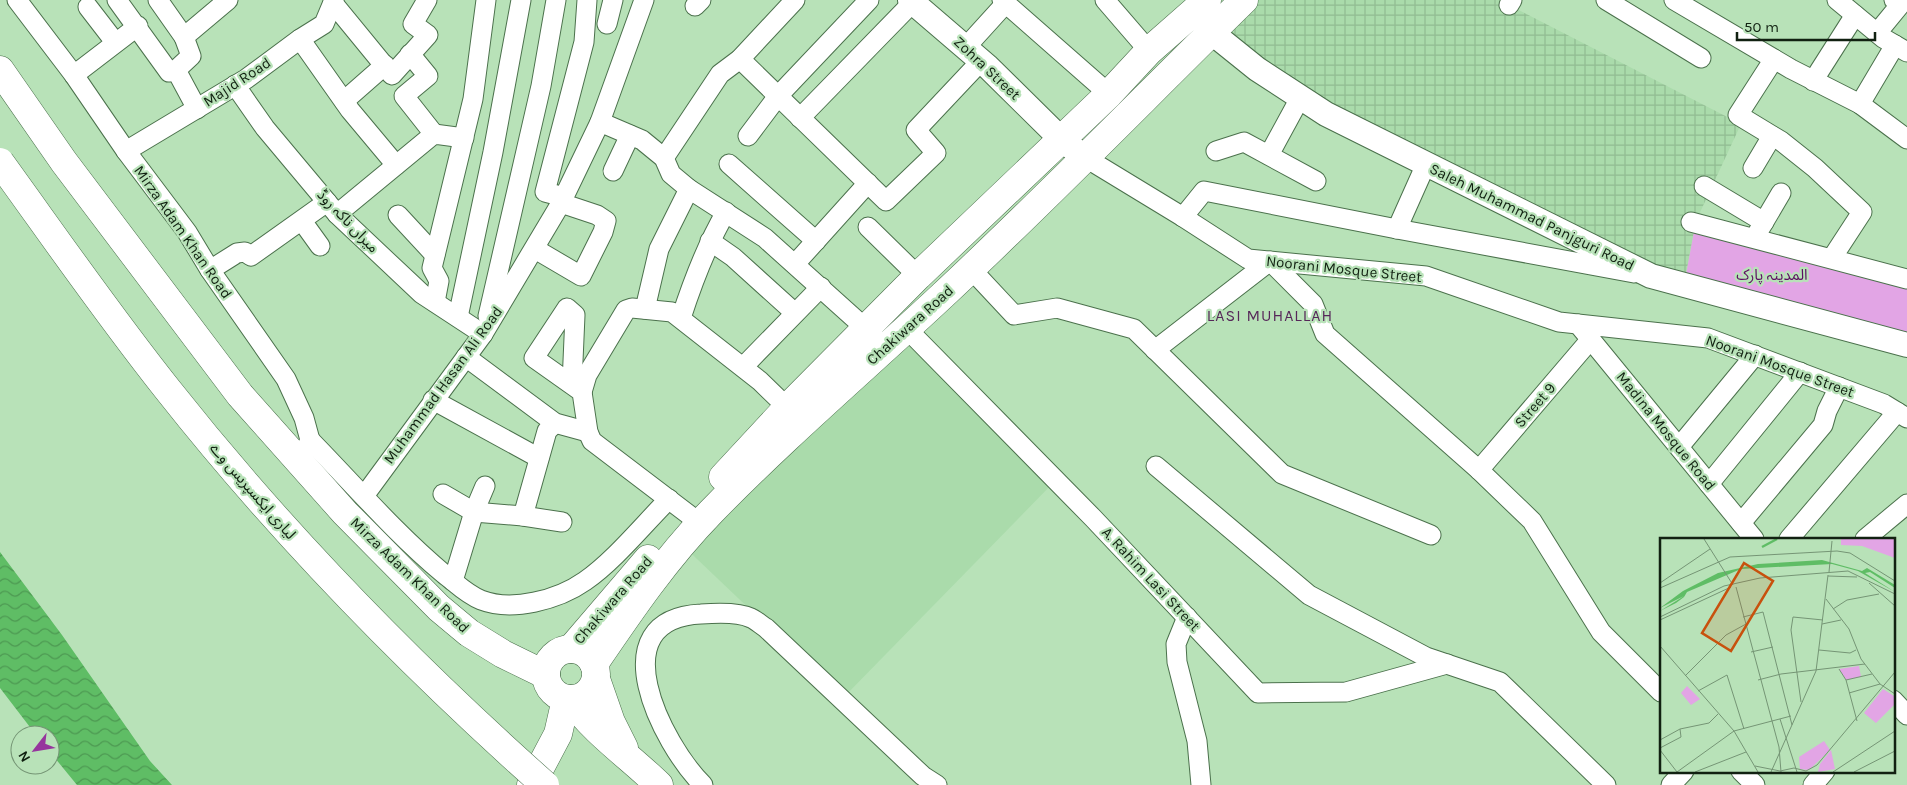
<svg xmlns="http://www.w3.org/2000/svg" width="1907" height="785" viewBox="0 0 1907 785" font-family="Karla,'Noto Sans Arabic',sans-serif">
<defs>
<pattern id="industrial-grid" width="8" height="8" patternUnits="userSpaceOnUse" patternTransform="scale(1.25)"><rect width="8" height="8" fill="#aadbab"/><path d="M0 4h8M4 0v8" fill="none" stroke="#91bc92"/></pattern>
<pattern id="water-waves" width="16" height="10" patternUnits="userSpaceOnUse" patternTransform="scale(1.25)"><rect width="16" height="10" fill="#5fbd65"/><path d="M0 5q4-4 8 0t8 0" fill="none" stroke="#4d9952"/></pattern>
</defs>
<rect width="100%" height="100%" fill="#b8e2b8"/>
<!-- built -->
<polygon fill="#aadbab" points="898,318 1056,480 843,698 676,539"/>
<!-- industrial -->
<polygon fill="url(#industrial-grid)" points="1231,0 1499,0 1741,124 1696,221 1684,285 1326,114 1207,23"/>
<!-- park -->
<polygon fill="#e2a5e5" points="1696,221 1907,279 1907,345 1684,285"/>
<!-- water -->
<polygon fill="url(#water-waves)" points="0,552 62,635 150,761 172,785 77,785 50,752 50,735 36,735 0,688"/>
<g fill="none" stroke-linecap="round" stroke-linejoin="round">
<defs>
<g id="minor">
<polyline points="17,0 74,75 126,151 187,232 210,270 286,379 304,418 310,440 301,460 309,471"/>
<polyline points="117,0 169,72 176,70 191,56 184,37 228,0"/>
<polyline points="158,0 184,37"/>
<polyline points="1002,0 1109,94"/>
<polyline points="1105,0 1149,51"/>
<polyline points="1606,0 1701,58"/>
<polyline points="1674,0 1791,69 1860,104 1907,139"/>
<polyline points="1837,0 1883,38 1907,52"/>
<polyline points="333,3 392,75 428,35 413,24 427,0"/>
<polyline points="1509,5 1512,0"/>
<polyline points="695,6 701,0"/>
<polyline points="88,7 115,42"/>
<polyline points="607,24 613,0"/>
<polyline points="1877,33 1900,5 1894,0"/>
<polyline points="300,39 350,110 396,165"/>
<polyline points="966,47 1005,4"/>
<polyline points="410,54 428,76 404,96 434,134"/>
<polyline points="740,59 886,201 936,153 916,130 981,61"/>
<polyline points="1774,59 1738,115 1781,141 1815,168 1862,212 1832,258"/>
<polyline points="176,70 197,109"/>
<polyline points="74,75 138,26"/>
<polyline points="1813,81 1855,15"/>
<polyline points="235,85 265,128 337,214 422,294 483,334"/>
<polyline points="344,101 385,65"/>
<polyline points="1860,104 1895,45"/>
<polyline points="800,118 915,0"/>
<polyline points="600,122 642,140 664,158 671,174 689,189 765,238 874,336"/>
<polyline points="748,136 778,96 869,0"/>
<polyline points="126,151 246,79 300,39 324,24 334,0"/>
<polyline points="1216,151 1244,142 1316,181"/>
<polyline points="1269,155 1300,98"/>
<polyline points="664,158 720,74 740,59 795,0"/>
<polyline points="1086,158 1183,217 1248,259 1426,276 1559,322 1708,338 1884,404 1907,418"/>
<polyline points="729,164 816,241"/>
<polyline points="1753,168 1772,136"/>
<polyline points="613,171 630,135"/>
<polyline points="1704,186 1764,222"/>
<polyline points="564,197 545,192 584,42 587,0"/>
<polyline points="337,214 434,134 464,138"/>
<polyline points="398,215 435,255"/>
<polyline points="1183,217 1204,191 1397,229 1634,273"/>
<polyline points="302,221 320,246"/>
<polyline points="1691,222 1907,279"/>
<polyline points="868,227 918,276"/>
<polyline points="1397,229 1426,164"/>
<polyline points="1758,232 1781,193"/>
<polyline points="710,241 733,257 795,313"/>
<polyline points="535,249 581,276 603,232 606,221 597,215 561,203"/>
<polyline points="795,264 868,183"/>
<polyline points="971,269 1014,315 1057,308 1134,329 1282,474 1431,535"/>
<polyline points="210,270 237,253 245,252 251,256 327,202"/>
<polyline points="435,302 439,281 432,268 473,99 486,0"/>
<polyline points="645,309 659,249 689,189"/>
<polyline points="488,316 541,86 556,0"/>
<polyline points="458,317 493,152 521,0"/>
<path d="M681 318C693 281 706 246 726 212"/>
<polyline points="1578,324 1754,539"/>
<polyline points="907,329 1093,518 1258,693 1346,692 1447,664"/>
<polyline points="1155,350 1270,261 1313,304 1325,334 1479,470 1532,521 1601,632 1661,692"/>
<polyline points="466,357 555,423 588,432"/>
<polyline points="743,367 821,287"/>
<polyline points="572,384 575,315 567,308 534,358 582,392 588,432 592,441 688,514 700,525"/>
<polyline points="582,392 587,375 626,310 632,308 672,312 760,381 796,416"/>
<polyline points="433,400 539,458"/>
<path d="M310 440C354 485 396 534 444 574 456 583 466 594 481 600 512 612 558 600 585 581 614 561 644 524 669 499"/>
<polyline points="1679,447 1755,355"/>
<polyline points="1156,466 1309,595 1426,657 1500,682 1606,785"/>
<polyline points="1479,470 1591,339"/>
<polyline points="1709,484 1800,372"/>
<polyline points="443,494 474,512 523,516 562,522"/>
<polyline points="364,496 483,334 561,203 600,122 644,0"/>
<polyline points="523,516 547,431 555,423"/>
<polyline points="1741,523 1823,425 1827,411 1839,387"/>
<polyline points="1789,539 1897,412"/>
<polyline points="1865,539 1907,504"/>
<polyline points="453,581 474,512 485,486"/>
<polyline points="1187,617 1176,644 1177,662 1197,741 1201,785"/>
<polyline points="1893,700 1907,715"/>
<polyline points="1741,771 1755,785"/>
<path d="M703 785C662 744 598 619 701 614 714 613 739 612 751 618 756 620 761 625 766 628L907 761 923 776 937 785"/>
<polyline points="1671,785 1684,771"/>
<polyline points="1813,785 1825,771"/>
</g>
<g id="tertiary">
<polyline points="910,0 987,66 1061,139 1075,150"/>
<polyline points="1200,20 1211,32 1257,69 1326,114 1651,276 1907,345"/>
</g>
<g id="secondary">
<polyline points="0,70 64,162 240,395 345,513 439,608 469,633 503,654 546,675"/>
<polyline points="596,679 611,722 624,748"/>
<path d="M570 699C595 733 629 756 659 785"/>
</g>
<g id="primary">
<polyline points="723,477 787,408 918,276 1109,94 1149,51 1207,0"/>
<circle cx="571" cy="674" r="25"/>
<polyline points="571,649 648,559"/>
<path d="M594 664C630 611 666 558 711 512 785 436 866 367 943 295 1046 199 1144 98 1244 0"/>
<polyline points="531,785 558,734 566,699"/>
</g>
</defs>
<!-- minor casing -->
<use href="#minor" stroke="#4b714c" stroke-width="21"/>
<!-- tertiary casing -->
<use href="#tertiary" stroke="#4b714c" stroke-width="26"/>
<!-- secondary casing -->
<use href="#secondary" stroke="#4b714c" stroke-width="29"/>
<!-- primary casing -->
<use href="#primary" stroke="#4b714c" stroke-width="29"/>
<!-- minor -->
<use href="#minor" stroke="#fff" stroke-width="19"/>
<!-- tertiary -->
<use href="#tertiary" stroke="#fff" stroke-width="24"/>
<!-- secondary -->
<use href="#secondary" stroke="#fff" stroke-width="28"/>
<!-- primary -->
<use href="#primary" stroke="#fff" stroke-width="28"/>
<defs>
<path id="motorway-bridge" d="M0 162C55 238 109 316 168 390 281 533 409 664 545 785"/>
</defs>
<!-- motorway-bridge casing -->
<use href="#motorway-bridge" stroke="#4b714c" stroke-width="29" stroke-linecap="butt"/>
<!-- motorway-bridge -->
<use href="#motorway-bridge" stroke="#fff" stroke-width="28"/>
</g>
<g text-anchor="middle" stroke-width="4.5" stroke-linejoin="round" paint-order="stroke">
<!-- street labels -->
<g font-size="15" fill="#112111" stroke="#b8e2b8">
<text transform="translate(987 68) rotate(43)" y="5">Zohra Street</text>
<text transform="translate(237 82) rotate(-33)" y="5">Majid Road</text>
<text transform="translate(1532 217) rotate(26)" y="5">Saleh Muhammad Panjguri Road</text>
<text transform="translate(348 221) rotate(46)" y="5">میراں ناکہ روڈ</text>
<text transform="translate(183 232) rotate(55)" y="5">Mirza Adam Khan Road</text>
<text transform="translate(1344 269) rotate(6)" y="5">Noorani Mosque Street</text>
<text transform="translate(910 325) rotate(-42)" y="5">Chakiwara Road</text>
<text transform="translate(1780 366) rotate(20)" y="5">Noorani Mosque Street</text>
<text transform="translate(443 385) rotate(-54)" y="5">Muhammad Hasan Ali Road</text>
<text transform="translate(1535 405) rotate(-49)" y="5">Street 9</text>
<text transform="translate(1666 431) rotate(51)" y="5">Madina Mosque Road</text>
<text transform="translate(253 491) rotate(49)" y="5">لیاری ایکسپریس وے</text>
<text transform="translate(410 575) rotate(44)" y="5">Mirza Adam Khan Road</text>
<text transform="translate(1151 579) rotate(47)" y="5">A. Rahim Lasi Street</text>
<text transform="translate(613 600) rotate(-49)" y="5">Chakiwara Road</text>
</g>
<!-- park labels -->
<g font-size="15" fill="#5d0f62" stroke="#b8e2b8">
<text x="1772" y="280">المدینہ پارک</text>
</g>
<!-- neighbourhood labels -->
<g font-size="16" letter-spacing="1" fill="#562759" stroke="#b8e2b8">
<text x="1270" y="321">LASI MUHALLAH</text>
</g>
</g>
<!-- overview -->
<g transform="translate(1660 538)">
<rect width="235" height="235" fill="#b8e2b8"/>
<path d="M161 1H235V20L202 8 181 7V1ZM223 151 234 158 235 166 216 185 204 175ZM164 203 170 212 149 232 140 231 139 219Z" fill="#e2a5e5"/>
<path d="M199 128 201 139 186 142 179 131ZM27 148 40 161 31 167 21 155ZM171 212 175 231 158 234 160 226Z" fill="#e2a5e5"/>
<path d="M162 22 202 33 207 30 235 47V50L210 34 205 35 235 54 198 33 172 26 81 31 27 54 24 59 16 65 0 73 24 58 0 70 23 53 58 35 98 26Z" fill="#5fbd65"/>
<path fill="none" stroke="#5fbd65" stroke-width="2.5" d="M102 9 117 1"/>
<path fill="none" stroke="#759575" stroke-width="1" d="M44 1 73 47M169 34 172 3M168 38 197 39M0 45 50 11M209 45 235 68M76 49 119 209 121 234M0 50 70 19 177 13 190 15 235 43M166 61 189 91 201 121 220 146 235 156M173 71 187 62 219 56M0 79 64 48 100 40 188 33 235 56M83 79 103 74 132 187M0 82 71 49M162 86 181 82M0 108 74 193 98 234M159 112 190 115 196 112M91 114 113 109M179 131 186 142 197 183M25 138 66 97 86 86M98 142 121 136 205 126M186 142 212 136M38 153 67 137 84 191M189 155 220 146M141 164 131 92 133 79 163 82M120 181 137 234M0 202 20 191 49 185 58 176M0 210 21 199 20 191M0 212 17 234M157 227 235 134M95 228 120 233M120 233 134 230 146 233 157 227M17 234 74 193 131 178M35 234 86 214M111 234 156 133 168 37M173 234 235 193M194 234 235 213"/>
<path fill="#c8510d" fill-opacity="0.15" stroke="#c8510d" stroke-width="2.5" d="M84 25 113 43 71 113 42 95Z"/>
<rect width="235" height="235" fill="none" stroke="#112111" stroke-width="2.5"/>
</g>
<!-- north arrow -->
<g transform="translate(35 750) rotate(239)"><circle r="24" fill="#b8e2b8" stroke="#759575"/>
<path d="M0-4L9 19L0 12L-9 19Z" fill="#96359d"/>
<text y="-8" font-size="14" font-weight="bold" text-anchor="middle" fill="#112111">N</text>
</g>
<!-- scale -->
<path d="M1737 32v8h138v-8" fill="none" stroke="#112111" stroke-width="2.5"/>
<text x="1744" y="32" font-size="15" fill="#112111" stroke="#b8e2b8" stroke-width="4" paint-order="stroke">50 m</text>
</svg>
